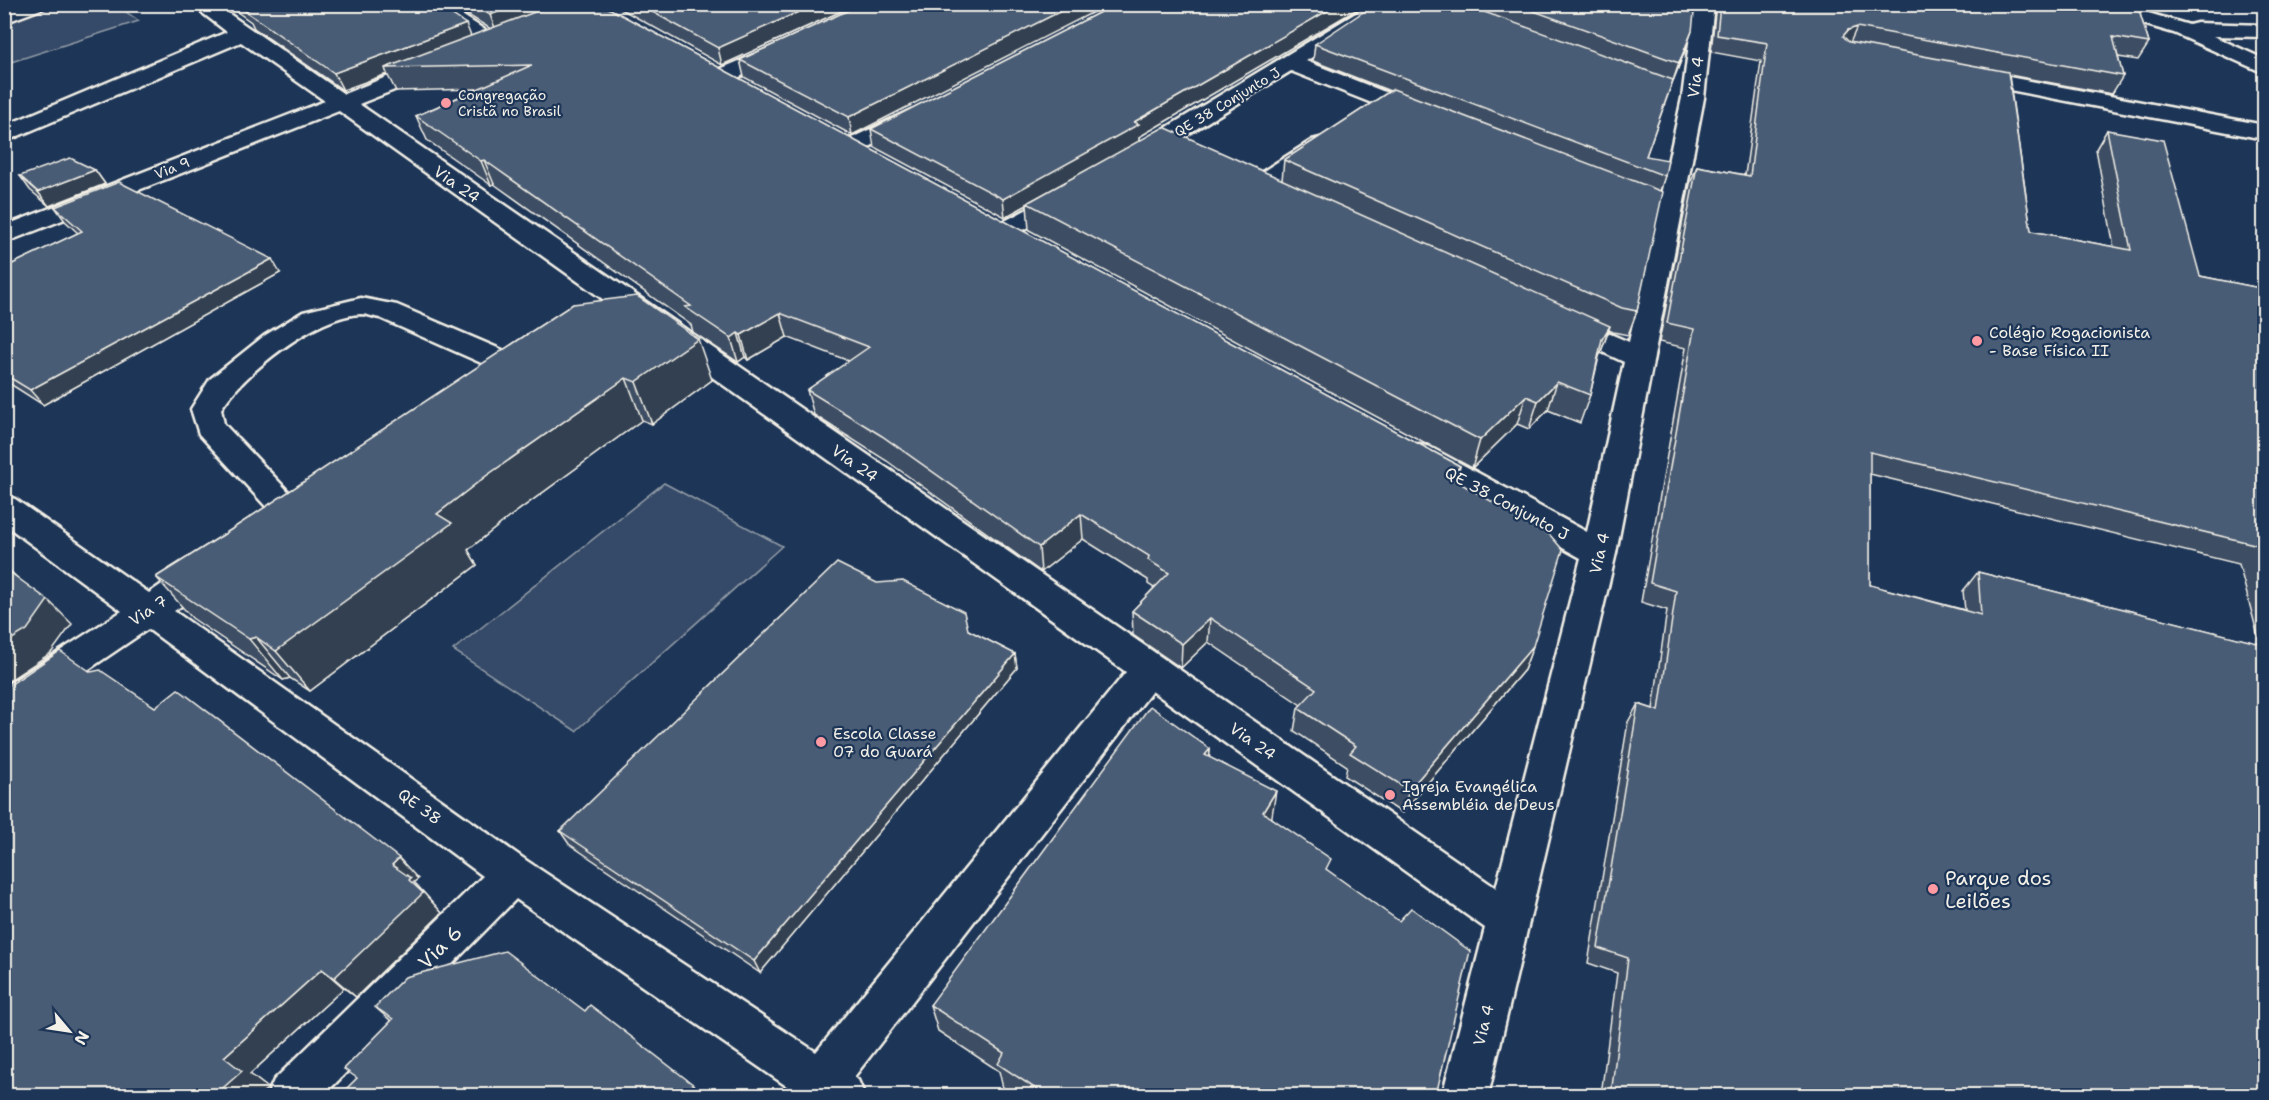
<svg xmlns="http://www.w3.org/2000/svg" width="2269" height="1100" viewBox="0 0 2269 1100" font-family="'Shantell Sans',sans-serif">
<rect width="100%" height="100%" fill="#1d3557"/>
<filter id="ink" filterUnits="userSpaceOnUse"><feTurbulence type="fractalNoise" baseFrequency=".0167" numOctaves="2"/><feDisplacementMap in="SourceGraphic" scale="12" xChannelSelector="R" yChannelSelector="G"/><feConvolveMatrix kernelMatrix="1 2 1 2 8 2 1 2 1" color-interpolation-filters="sRGB"/></filter>
<g filter="url(#ink)">
<!-- green -->
<g fill="#354a67" stroke="#949ea8" stroke-width="1.5">
<polygon points="5,5 116,5 139,21 5,64"/>
<polygon points="664,483 782,546 576,731 453,650"/>
</g>
<g fill="none" stroke-linecap="round" stroke-linejoin="round">
<defs>
<g id="minor">
<polygon points="18,4 47,4 44,8 4,23 4,10"/>
<path d="M191 4H215L344 94 424 62H440L443 67 440 72 359 104 1496 888 1581 558 1408 463 1404 455 1408 447 1419 444 1430 447 1587 532 1624 362 1553 329 1549 323 1553 317 1563 314 1629 342 1682 98 1694 4H1714L1704 98 1616 553 1488 1096H1442L1485 928 1152 691 854 1077 858 1080 865 1096H801L516 899 323 1096H267L274 1080 483 876 148 629 17 718 4 722V687L122 611 4 524V496L15 499 149 593C170 580 196 553 222 561L227 570 222 579 174 611 527 861 816 1052 1126 672 339 111 4 243V226L325 101 241 42 4 142V126L227 32Z"/>
<polygon points="420,4 445,4 505,43 502,47 488,47"/>
<polygon points="1371,4 1396,4 1306,61 1428,109 1431,114 1428,119 1412,119 1291,71 1147,159 1131,159 1127,154 1131,149"/>
<polygon points="2085,4 2118,4 2189,25 2197,23 2264,25 2264,37 2213,36 2264,59 2264,73 2174,33 2088,8"/>
<polygon points="782,43 789,45 793,49 789,53 729,82 713,82 710,77 713,72"/>
<polygon points="1966,69 2264,125 2264,139 1958,80 1955,75 1958,70"/>
<polygon points="911,110 919,112 922,117 919,122 859,152 843,152 839,147 843,142"/>
<polygon points="1320,138 1328,140 1332,145 1328,150 1269,189 1260,191 1251,189 1248,184 1251,179 1312,140"/>
<polygon points="1068,188 1077,190 1080,195 1077,200 1013,236 1004,239 995,236 991,231 995,226"/>
<path d="M361 298 397 305 533 363 537 370 533 377 523 379 513 377 380 318C374 317 367 314 361 314 317 315 243 373 221 409L224 424 305 509 310 517 305 525 294 529 283 525 199 434 191 409 210 379 264 336 303 312Z"/>
</g>
</defs>
<!-- minor casing -->
<use href="#minor" stroke="#f4f1e8" stroke-width="5"/>
<!-- minor -->
<use href="#minor" fill="#1d3557" fill-rule="evenodd"/>
</g>
<!-- wall -->
<g fill="#3e4e64" stroke="#f4f1e8" stroke-width="1.5" fill-rule="evenodd">
<polygon points="226,4 436,4 471,36 491,29 450,4 601,4 1460,466 1456,481 1533,646 1524,670 1402,813 1345,776 1347,766 1294,731 1298,708 1301,705 1208,642 1181,668 1133,635 1132,611 1154,588 1148,584 1148,580 1083,539 1041,572 887,461 814,415 807,390 849,361 787,337 748,360 745,357 738,362 693,332 691,325 494,184 491,185 427,140 416,116 477,89 396,91 387,74 343,90 254,28 251,22"/>
<polygon points="612,4 857,4 722,65"/>
<polygon points="862,4 852,135 744,77 740,60"/>
<polygon points="1116,4 1366,4 1139,137 1139,140 1282,180 1284,160 1390,91 1313,61 1315,44 1463,4 1695,4 1686,48 1673,81 1646,156 1665,176 1660,191 1637,311 1628,335 1613,332 1609,330 1599,357 1590,395 1580,423 1548,410 1529,429 1517,424 1472,468 1029,230 1027,205 1005,217 874,147 871,129"/>
<path d="M1716 4H2137L2149 43 2138 60 2118 57 2123 76 2112 94 2009 75 2031 231 2114 247 2096 149 2107 130 2200 276 2265 289V1095H1601L1617 973 1588 963 1628 722 1638 704 1653 709 1667 610 1641 602 1686 348 1659 342 1690 184 1697 166 1745 175 1761 61 1711 52ZM1870 474 2239 564 2260 644 1978 572 1963 591 1965 610 1870 585Z"/>
<polygon points="95,170 105,184 49,206 30,190 20,176"/>
<polygon points="55,207 280,273 43,405 4,380 4,268 78,233 65,221"/>
<polygon points="573,304 712,380 652,424 642,420 508,518 468,550 477,565 310,691 290,678 283,680 192,618 156,577 223,535"/>
<polygon points="968,630 1015,654 1017,668 760,973 569,844 560,831"/>
<polygon points="91,672 155,707 418,879 414,882 442,913 356,997 344,988 250,1074 268,1088 4,1095"/>
<polygon points="1210,749 1209,758 1272,818 1328,871 1436,1095 1014,1095 1003,1088 999,1071 938,1031 930,1005"/>
<polygon points="375,1007 585,1011 707,1095 716,1095 357,1079 391,1021"/>
</g>
<!-- shaded-wall -->
<g fill="#324051" stroke="#f4f1e8" stroke-width="1.5">
<polygon points="519,4 569,4 497,33 490,15"/>
<polygon points="816,4 857,4 722,65 718,48"/>
<polygon points="1075,4 1109,4 852,135 849,117"/>
<polygon points="1339,4 1366,4 1139,137 1139,142 1027,203 1027,205 1005,217 1003,199 1134,122"/>
<polygon points="466,24 473,41 385,68 387,74 343,90 334,73"/>
<polygon points="1857,27 1849,45 1843,36 1848,30"/>
<polygon points="1692,31 1686,48 1673,81 1679,63"/>
<polygon points="484,160 494,184 491,185 481,161"/>
<polygon points="95,170 105,184 49,206 38,192"/>
<polygon points="272,259 280,273 43,405 30,390"/>
<polygon points="780,313 787,337 748,360 741,335"/>
<polygon points="1610,326 1600,354 1593,366 1602,339"/>
<polygon points="738,333 745,357 738,362 731,338"/>
<polygon points="698,339 712,380 652,424 636,382"/>
<polygon points="626,378 642,420 508,518 468,550 477,565 310,691 276,651 437,514 486,476"/>
<polygon points="1557,382 1548,410 1529,429 1538,401"/>
<polygon points="1526,396 1517,424 1472,468 1480,440"/>
<polygon points="1460,466 1454,491 1451,478"/>
<polygon points="1081,514 1083,539 1041,572 1039,547"/>
<polygon points="4,565 25,585 4,569"/>
<polygon points="48,600 72,624 51,653 4,684 4,644"/>
<polygon points="1210,618 1208,642 1181,668 1182,644"/>
<polygon points="256,637 290,678 283,680 249,639"/>
<polygon points="1533,646 1524,670 1402,813 1409,790"/>
<polygon points="1015,654 1017,668 760,973 754,961"/>
<polygon points="1210,749 1208,780 1205,755"/>
<polygon points="1276,791 1271,822 1263,812"/>
<polygon points="399,858 418,879 414,882 442,913 356,997 334,978 392,865"/>
<polygon points="322,969 344,988 250,1074 268,1088 260,1095 215,1095 224,1057"/>
</g>
<!-- building -->
<g fill="#485b74" stroke="#f4f1e8" stroke-width="1.5">
<polygon points="240,4 436,4 466,24 334,73 245,11 248,10"/>
<polygon points="472,4 519,4 490,15"/>
<polygon points="556,4 601,4 1460,466 1451,478 1550,535 1563,550 1533,646 1409,790 1350,753 1356,746 1298,708 1316,689 1210,618 1182,644 1132,611 1169,573 1148,560 1149,556 1081,514 1039,547 882,436 807,390 869,347 780,313 741,335 738,333 731,338 685,307 691,306 484,160 481,161 416,116 532,65 385,68"/>
<polygon points="638,4 816,4 718,48"/>
<polygon points="862,4 1075,4 849,117 740,60"/>
<polygon points="1116,4 1339,4 1134,122 1139,124 1003,199 871,129"/>
<polygon points="1375,4 1462,4 1673,80 1646,156 1668,160 1665,176 1315,44"/>
<polygon points="1514,4 1695,4 1692,31 1679,63"/>
<polygon points="1720,4 2137,4 2149,43 2113,37 2123,76 1857,27 1848,30 1843,36 1849,42 2008,72 2031,231 2131,250 2107,130 2163,140 2200,276 2265,289 2265,568 2258,545 1870,452 1870,585 1981,615 1978,572 2265,645 2265,1095 1611,1095 1628,958 1598,948 1638,704 1659,711 1676,591 1650,583 1694,329 1667,323 1697,166 1750,176 1767,43 1717,35"/>
<polygon points="1393,89 1663,192 1637,311 1622,308 1284,160"/>
<polygon points="1164,127 1610,326 1602,339 1590,395 1557,382 1538,401 1526,396 1480,440 1027,203"/>
<polygon points="70,158 95,170 38,192 20,176"/>
<polygon points="119,182 272,259 30,390 4,374 4,268 82,231 55,207"/>
<polygon points="637,296 698,339 636,382 626,378 486,476 437,514 452,523 276,651 256,637 249,639 156,577 223,535 573,304"/>
<polygon points="837,563 877,583 903,581 964,612 968,630 1015,654 754,961 560,831"/>
<polygon points="4,568 48,600 27,630 4,644"/>
<polygon points="60,651 91,672 100,670 155,707 178,689 399,858 392,865 411,878 409,880 423,893 334,978 322,969 224,1057 242,1071 215,1095 4,1095 4,689"/>
<polygon points="1150,706 1210,749 1205,755 1276,791 1263,812 1331,859 1326,869 1399,921 1411,908 1470,951 1436,1095 1045,1095 998,1064 1004,1053 930,1005"/>
<polygon points="505,951 585,1011 590,1005 707,1095 710,1091 716,1095 340,1095 357,1078 344,1069 393,1019 375,1007 405,977"/>
</g>
</g>
<!-- markers -->
<g fill="#ff9aa2" stroke="#1d3557" stroke-width="2">
<circle cx="446" cy="103" r="6"/>
<circle cx="1977" cy="341" r="6"/>
<circle cx="821" cy="742" r="6"/>
<circle cx="1390" cy="795" r="6"/>
<circle cx="1933" cy="889" r="6"/>
</g>
<g text-anchor="middle" stroke-width="4.5" stroke-linejoin="round" paint-order="stroke">
<!-- far-poi labels -->
<g font-size="14" fill="#f4f1e8" stroke="#1d3557" text-anchor="start">
<text x="458" y="100">Congregação<tspan x="458" dy="16">Cristã no Brasil</tspan></text>
</g>
<!-- far-street labels -->
<g font-size="14" fill="#f4f1e8" stroke="#1d3557">
<text transform="translate(1227 102) rotate(-31)" y="5">QE 38 Conjunto J</text>
<text transform="translate(172 168) rotate(-22)" y="5">Via 9</text>
</g>
<!-- street labels -->
<g font-size="16" fill="#f4f1e8" stroke="#1d3557">
<text transform="translate(1695 77) rotate(-83)" y="6">Via 4</text>
<text transform="translate(457 184) rotate(35)" y="6">Via 24</text>
<text transform="translate(855 463) rotate(35)" y="6">Via 24</text>
<text transform="translate(1507 503) rotate(28)" y="6">QE 38 Conjunto J</text>
<text transform="translate(1599 553) rotate(-77)" y="6">Via 4</text>
<text transform="translate(148 610) rotate(-33)" y="6">Via 7</text>
<text transform="translate(1253 741) rotate(35)" y="6">Via 24</text>
<text transform="translate(420 806) rotate(36)" y="6">QE 38</text>
<text transform="translate(1483 1025) rotate(-76)" y="6">Via 4</text>
</g>
<!-- poi labels -->
<g font-size="16" fill="#f4f1e8" stroke="#1d3557" text-anchor="start">
<text x="1989" y="338">Colégio Rogacionista<tspan x="1989" dy="18">- Base Física II</tspan></text>
<text x="833" y="739">Escola Classe<tspan x="833" dy="18">07 do Guará</tspan></text>
<text x="1402" y="792">Igreja Evangélica<tspan x="1402" dy="18">Assembléia de Deus</tspan></text>
</g>
<!-- near-poi labels -->
<g font-size="20" fill="#f4f1e8" stroke="#1d3557" text-anchor="start">
<text x="1945" y="885">Parque dos<tspan x="1945" dy="23">Leilões</tspan></text>
</g>
<!-- near-street labels -->
<g font-size="20" fill="#f4f1e8" stroke="#1d3557">
<text transform="translate(440 947) rotate(-45)" y="7">Via 6</text>
</g>
</g>
<!-- margin -->
<rect width="2269" height="1100" fill="none" stroke="#1d3557" stroke-width="24"/>
<rect x="12" y="12" width="2245" height="1076" fill="none" stroke="#f4f1e8" stroke-width="2" filter="url(#ink)"/>
<!-- north arrow -->
<g transform="translate(69 1031) rotate(119)" stroke="#1d3557" stroke-width="4.5" paint-order="stroke">
<path d="M0-4.5L10 22L0 15L-10 22Z" fill="#f4f1e8"/>
<text y="-9" font-size="16" font-weight="bold" text-anchor="middle" fill="#f4f1e8">N</text>
</g>
</svg>
